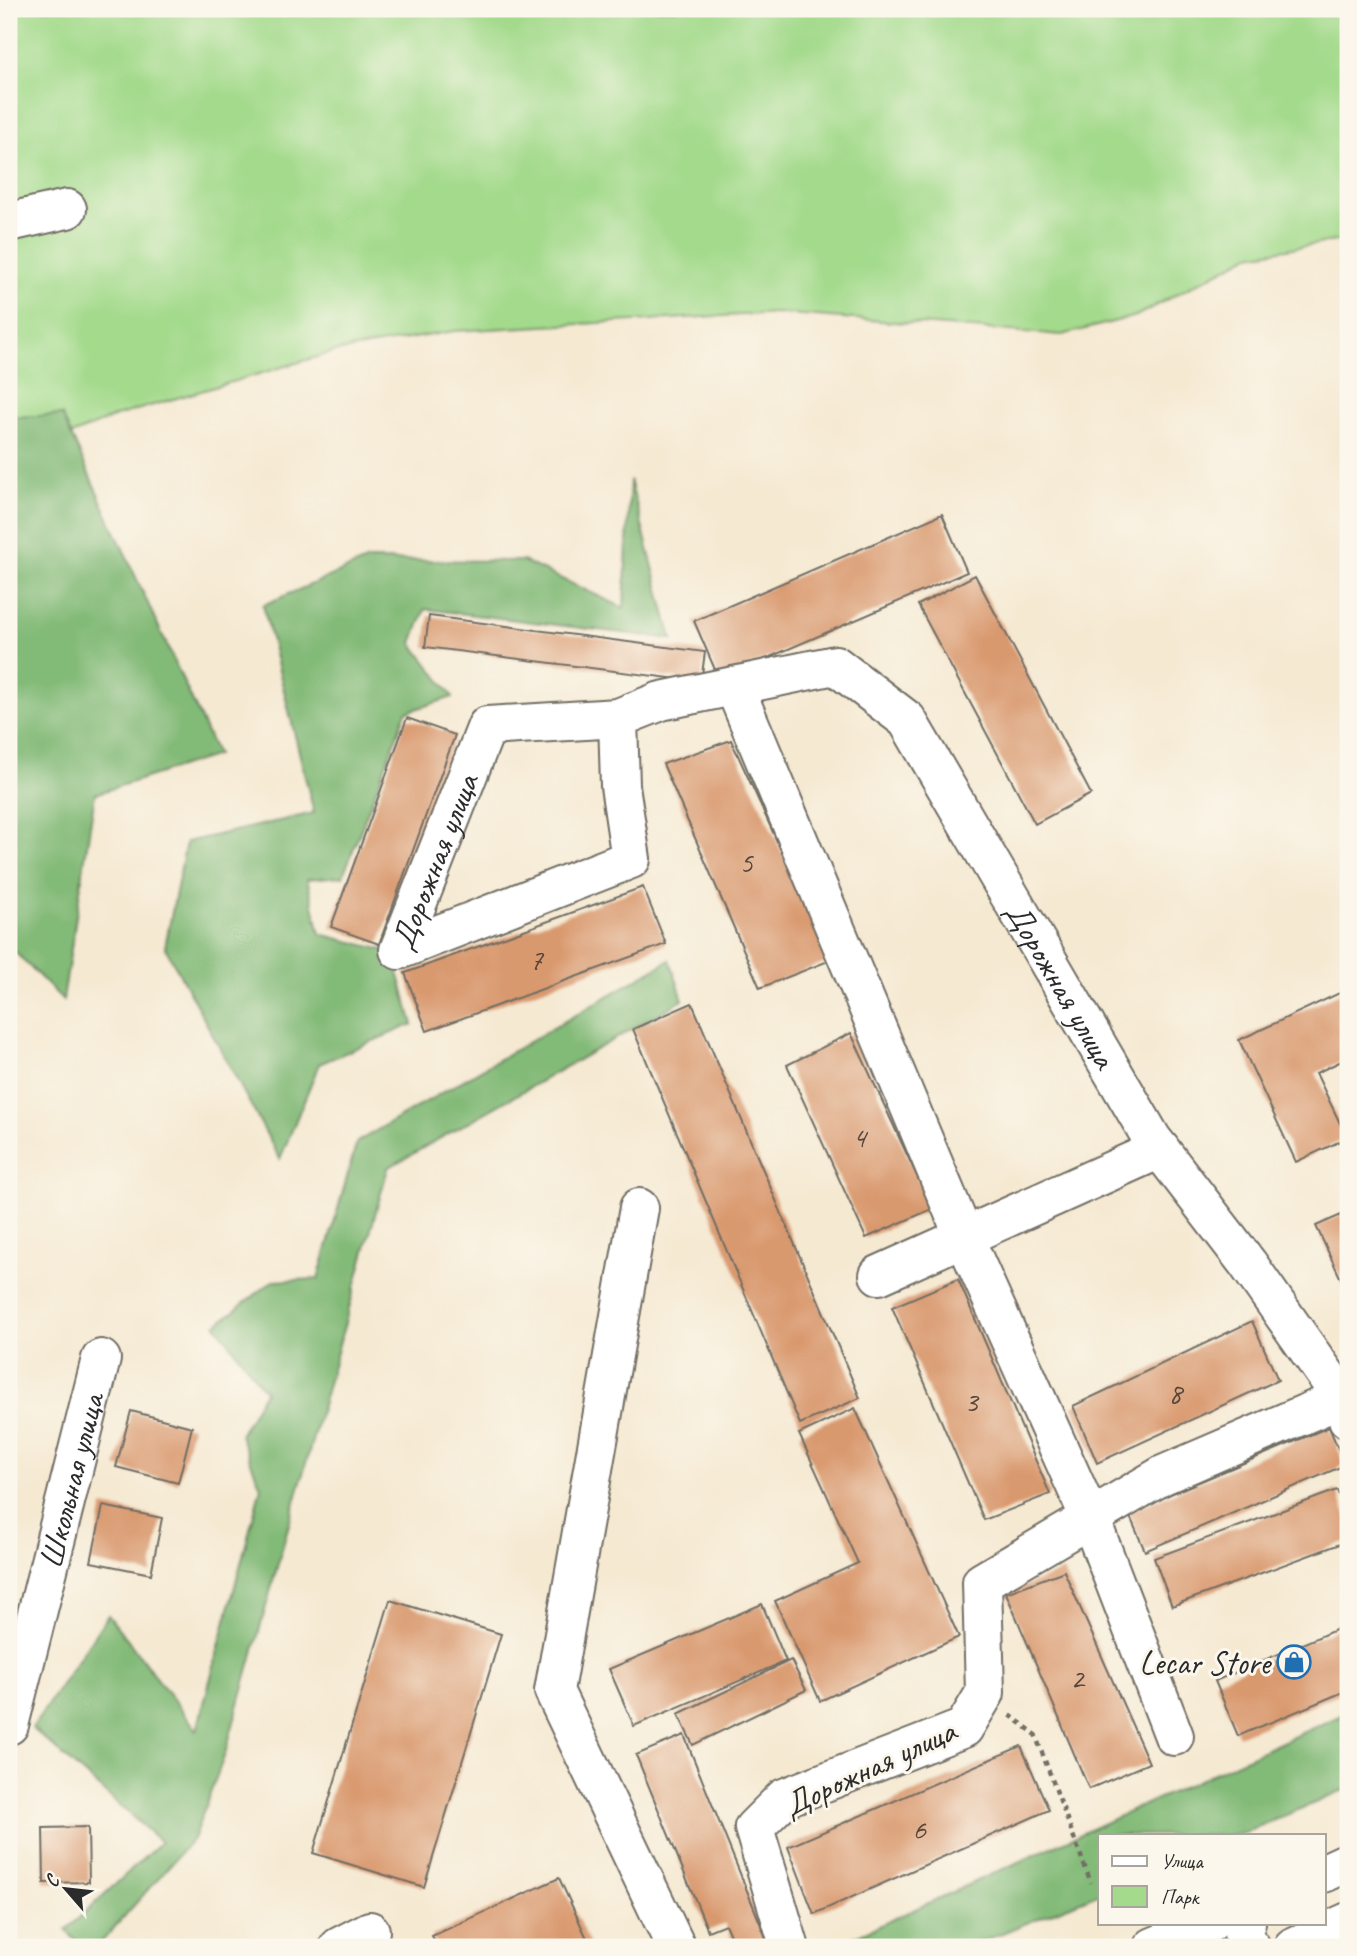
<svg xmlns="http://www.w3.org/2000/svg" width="1357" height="1956" viewBox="0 0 1357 1956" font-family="Caveat,sans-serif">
<rect width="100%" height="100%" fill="#fbf7ec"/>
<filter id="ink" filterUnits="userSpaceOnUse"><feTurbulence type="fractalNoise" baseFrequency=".0143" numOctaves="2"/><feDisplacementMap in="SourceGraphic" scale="14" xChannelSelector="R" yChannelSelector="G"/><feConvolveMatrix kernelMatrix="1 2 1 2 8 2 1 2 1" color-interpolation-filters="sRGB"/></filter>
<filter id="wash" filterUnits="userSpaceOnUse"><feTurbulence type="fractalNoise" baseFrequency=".00686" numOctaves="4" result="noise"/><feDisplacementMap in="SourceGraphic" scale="28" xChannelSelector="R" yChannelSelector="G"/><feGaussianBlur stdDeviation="1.57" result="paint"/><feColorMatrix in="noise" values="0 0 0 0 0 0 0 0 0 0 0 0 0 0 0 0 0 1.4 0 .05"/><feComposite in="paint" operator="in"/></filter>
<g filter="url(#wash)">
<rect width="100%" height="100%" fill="#f5e9d2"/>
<!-- green -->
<polygon fill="#a3da8b" stroke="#67825b" stroke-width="2" points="9,9 1348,9 1348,239 1250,255 1136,316 1062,335 777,313 454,331 334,352 116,416 9,462"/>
<!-- forest -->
<g fill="#82ba77" stroke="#567251" stroke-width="2">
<polygon points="62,415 217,755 95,794 63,1000 9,946 9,417"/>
<polygon points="630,480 672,639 425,609 412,643 453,697 406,712 343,876 307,879 320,934 392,952 413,1024 319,1064 280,1159 165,947 186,842 314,813 263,605 368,560 523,561 624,608"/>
<polygon points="670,960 683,1000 388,1168 225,1754 193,1839 97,1947 82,1947 66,1930 161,1842 32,1728 108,1615 197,1730 261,1487 240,1435 265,1391 216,1325 273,1281 318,1279 357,1142"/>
<polygon points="1348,1712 1348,1789 1238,1835 1100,1835 1100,1893 968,1947 832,1947"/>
</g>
<g id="blocks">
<!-- building -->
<g fill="#d9996e">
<polygon points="942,514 967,572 719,679 694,621"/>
<polygon points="975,575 1091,794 1035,824 918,605"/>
<polygon points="429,616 705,652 701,682 425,647"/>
<polygon points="407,718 455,735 379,944 331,927"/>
<polygon points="731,740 831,960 760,988 663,764"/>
<polygon points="643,887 666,944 427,1031 405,973"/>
<polygon points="1348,989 1348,1058 1316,1073 1347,1138 1296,1162 1239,1040"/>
<polygon points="692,1003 860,1398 800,1424 633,1029"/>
<polygon points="851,1033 932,1209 866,1238 787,1065"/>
<polygon points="1348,1212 1348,1294 1316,1226"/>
<polygon points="958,1279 1050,1494 984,1520 892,1307"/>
<polygon points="1252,1321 1278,1380 1097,1463 1073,1406"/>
<polygon points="855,1408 959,1637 820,1701 775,1601 858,1563 799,1434"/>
<polygon points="131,1411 192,1427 178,1483 116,1467"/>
<polygon points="1329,1427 1345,1465 1145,1551 1128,1512"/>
<polygon points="1337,1490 1348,1519 1348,1541 1172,1606 1154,1558"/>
<polygon points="103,1506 162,1518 151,1574 91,1562"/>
<polygon points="1064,1571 1149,1763 1089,1789 1006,1593"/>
<polygon points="390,1600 501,1634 424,1887 313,1853"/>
<polygon points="762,1604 786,1661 634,1726 609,1669"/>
<polygon points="1342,1627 1348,1642 1348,1690 1238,1736 1215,1681"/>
<polygon points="791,1660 806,1690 693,1745 678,1714"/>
<polygon points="684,1735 767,1940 749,1947 735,1947 725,1924 708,1931 636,1755"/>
<polygon points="1021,1746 1049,1810 814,1914 788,1847"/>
<polygon points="88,1827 89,1882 44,1883 43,1828"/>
<polygon points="559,1878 591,1947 438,1947 432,1936"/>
</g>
</g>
</g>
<g filter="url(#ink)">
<use href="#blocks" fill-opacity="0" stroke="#726e65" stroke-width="2"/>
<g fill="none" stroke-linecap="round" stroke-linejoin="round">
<defs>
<g id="minor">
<polyline points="9,222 67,209"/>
<polyline points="734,686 964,1237 1090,1518 1174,1736"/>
<path id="s1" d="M618 718 620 786 631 859 399 950 487 726 618 718 661 701 835 665 907 720 1152 1139 1248 1264 1342 1398 1348 1419"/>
<polyline points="639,1208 554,1691 676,1947"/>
<polyline points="879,1275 1160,1149"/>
<path id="s2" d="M9 1725 101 1359"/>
<polyline points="789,1945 754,1828 784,1798 964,1728 985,1693 982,1582 1163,1475 1342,1398"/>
<polyline points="339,1947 370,1931"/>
</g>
<g id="highway">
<polyline points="1324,1873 1348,1862"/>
<path d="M1246 1923C1240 1933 1244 1940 1251 1947"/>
<polyline points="1153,1947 1210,1923"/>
<polyline points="1293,1947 1348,1922"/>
</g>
</defs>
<!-- minor casing -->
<use href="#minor" stroke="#726e65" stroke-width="42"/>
<!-- highway casing -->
<use href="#highway" stroke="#726e65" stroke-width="42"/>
<!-- path -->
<polyline stroke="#726e65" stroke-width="4.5" stroke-dasharray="5 5" stroke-linecap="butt" points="1010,1715 1035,1734 1091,1883"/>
<!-- minor -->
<use href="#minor" stroke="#fff" stroke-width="38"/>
<!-- highway -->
<use href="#highway" stroke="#fff" stroke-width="38"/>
</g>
</g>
<!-- icons -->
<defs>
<symbol id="shop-ring" viewBox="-11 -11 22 22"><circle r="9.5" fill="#fbf7ec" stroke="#1f6fb2" stroke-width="1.5"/><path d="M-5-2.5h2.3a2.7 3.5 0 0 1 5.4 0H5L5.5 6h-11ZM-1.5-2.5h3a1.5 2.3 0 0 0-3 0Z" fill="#1f6fb2"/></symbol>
</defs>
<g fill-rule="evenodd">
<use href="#shop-ring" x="1275" y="1643" width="38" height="38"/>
</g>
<g text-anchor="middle" stroke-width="6" stroke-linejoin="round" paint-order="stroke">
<!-- number labels -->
<g font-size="30" fill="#56463c">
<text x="746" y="872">5</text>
<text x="536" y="969">7</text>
<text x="859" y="1147">4</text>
<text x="1175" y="1403">8</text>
<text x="971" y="1411">3</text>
<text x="1077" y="1688">2</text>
<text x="919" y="1839">6</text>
</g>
<!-- street labels -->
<g font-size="33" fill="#2b2b2b" stroke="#fbf7ec">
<text dy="12" stroke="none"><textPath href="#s1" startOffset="486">Дорожная улица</textPath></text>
<text dy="12" stroke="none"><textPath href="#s1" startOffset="1384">Дорожная улица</textPath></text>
<text dy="12" stroke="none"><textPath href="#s2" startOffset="252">Школьная улица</textPath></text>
<text transform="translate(869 1767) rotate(-25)" y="12">Дорожная улица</text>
</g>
<!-- poi labels -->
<g font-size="33" fill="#2b2b2b" stroke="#fbf7ec" text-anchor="end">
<text x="1270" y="1674">Lecar Store</text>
</g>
</g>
<!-- margin -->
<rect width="1357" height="1956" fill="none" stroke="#fbf7ec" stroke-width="35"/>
<!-- legend -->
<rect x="1098" y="1834" width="228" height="91" fill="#fbf7ec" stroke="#a8a59f" stroke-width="2"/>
<rect x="1112" y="1856" width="35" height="10" fill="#ffffff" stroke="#a8a59f" stroke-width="2"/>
<text x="1161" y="1868" font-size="21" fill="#2b2b2b">Улица</text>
<rect x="1112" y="1886" width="35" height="21" fill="#a3da8b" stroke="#a8a59f" stroke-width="2"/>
<text x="1161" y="1904" font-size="21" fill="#2b2b2b">Парк</text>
<!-- north arrow -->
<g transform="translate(66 1889) rotate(298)" stroke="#fbf7ec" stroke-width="5" paint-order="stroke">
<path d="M0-5L12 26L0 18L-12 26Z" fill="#2b2b2b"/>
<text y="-10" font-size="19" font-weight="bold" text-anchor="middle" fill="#2b2b2b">С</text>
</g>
</svg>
